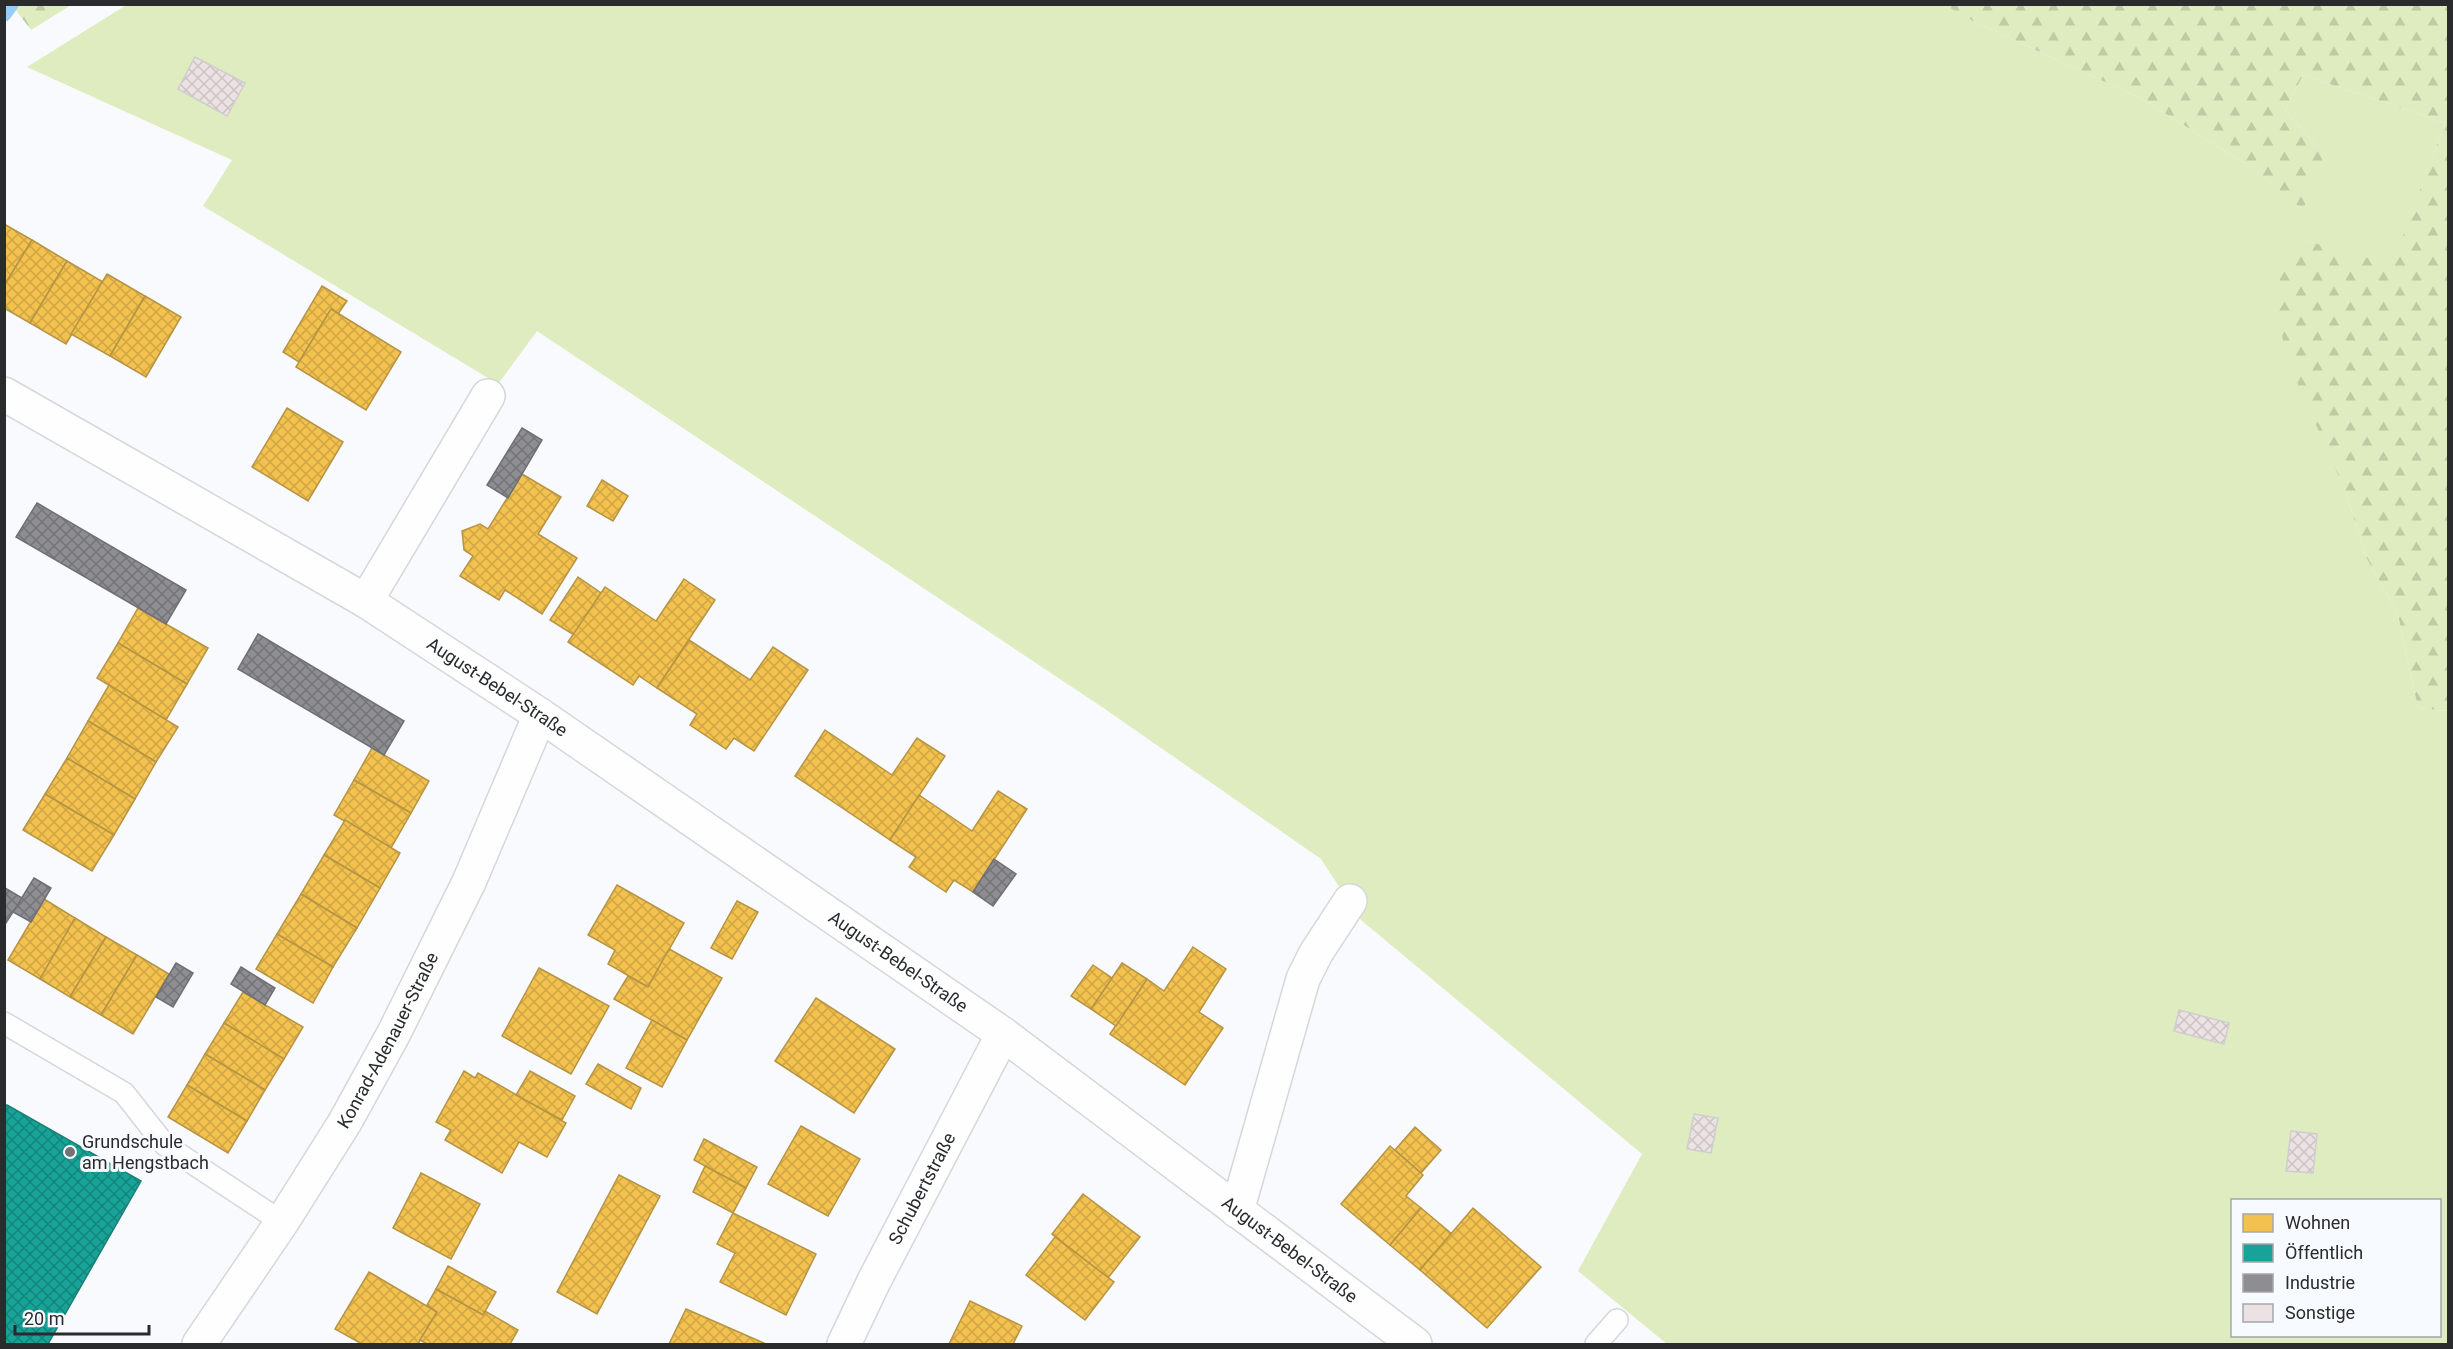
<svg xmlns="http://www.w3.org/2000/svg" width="2453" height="1349" viewBox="0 0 2453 1349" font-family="Roboto,sans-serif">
<defs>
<pattern id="forest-firs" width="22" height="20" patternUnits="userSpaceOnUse" patternTransform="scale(1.5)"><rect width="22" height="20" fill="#deecbf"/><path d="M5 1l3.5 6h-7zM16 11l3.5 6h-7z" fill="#becba4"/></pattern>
<pattern id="homes-cross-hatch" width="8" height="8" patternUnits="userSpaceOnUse" patternTransform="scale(1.5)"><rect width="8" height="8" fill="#f2c14e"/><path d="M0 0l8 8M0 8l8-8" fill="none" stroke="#d0a644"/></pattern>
<pattern id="public-cross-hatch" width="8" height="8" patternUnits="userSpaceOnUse" patternTransform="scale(1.5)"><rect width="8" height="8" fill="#17a398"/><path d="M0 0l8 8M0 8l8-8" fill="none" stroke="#15857c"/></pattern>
<pattern id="industry-cross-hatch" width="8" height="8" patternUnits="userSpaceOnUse" patternTransform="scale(1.5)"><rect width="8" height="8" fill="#8d8d92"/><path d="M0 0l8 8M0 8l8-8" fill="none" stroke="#737378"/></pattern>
<pattern id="building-cross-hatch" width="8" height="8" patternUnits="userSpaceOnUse" patternTransform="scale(1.5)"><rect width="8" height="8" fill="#ece2e3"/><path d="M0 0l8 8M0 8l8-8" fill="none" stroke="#cac2c3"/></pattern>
</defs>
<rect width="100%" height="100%" fill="#f8fafd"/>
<!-- green -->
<path fill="#deecbf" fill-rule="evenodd" d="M128 4H1945L1973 21 2144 100 2258 172 2303 209 2326 155 2285 111 2303 75 2445 123 2392 266 2301 239 2346 493 2366 557 2398 615 2418 708 2448 711V1344H1667L1578 1271 1642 1154 1361 920 1321 859 1102 707 537 331 498 384 203 206 232 160 27 67ZM2232 1200H2440V1336H2232Z"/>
<!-- forest -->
<g fill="url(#forest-firs)">
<polygon points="2446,4 2448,5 2448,711 2418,708 2398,615 2366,557 2346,493 2286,357 2270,272 2301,239 2392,265 2445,123 2303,75 2285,111 2326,155 2303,210 2258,172 2144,100 1973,21 1945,5"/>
<polygon points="12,5 71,5 31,30"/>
</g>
<!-- homes -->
<g fill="url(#homes-cross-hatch)" stroke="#b69444" stroke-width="1.5">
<polygon points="4,224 32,240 4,286"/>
<polygon points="32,240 67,261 30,323 4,308 4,286"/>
<polygon points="67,261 103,282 66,344 30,323"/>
<polygon points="107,274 145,296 110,356 71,334"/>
<polygon points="322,286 347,301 338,314 331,309 299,362 283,352"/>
<polygon points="145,296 181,317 146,377 110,356"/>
<polygon points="331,309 401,352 366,410 296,367"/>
<polygon points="287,408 343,442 308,501 252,467"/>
<polygon points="522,474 561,497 538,534 577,558 542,614 505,590 499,600 460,576 473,556 464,550 462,531 480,524 488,529"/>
<polygon points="602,480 628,496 613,521 587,506"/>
<polygon points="578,577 601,593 574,635 550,620"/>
<polygon points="684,579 715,600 657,688 639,676 633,685 568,642 605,587 656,621"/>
<polygon points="138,608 208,648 187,684 118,643"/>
<polygon points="689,640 750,680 773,647 808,670 754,751 734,738 726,749 690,725 697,714 657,688"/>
<polygon points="118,643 187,684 166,720 97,678"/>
<polygon points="109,685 178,727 156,762 88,721"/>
<polygon points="88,721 156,762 135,799 67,758"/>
<polygon points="825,730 892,775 917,738 945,756 890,840 795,776"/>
<polygon points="372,748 429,781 411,813 354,780"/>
<polygon points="67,758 135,799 114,835 45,794"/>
<polygon points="354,780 411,813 391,848 334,815"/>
<polygon points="998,791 1027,809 973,892 954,880 946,892 909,867 916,857 890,840 919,795 972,831"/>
<polygon points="45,794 114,835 92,871 23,830"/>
<polygon points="345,820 400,853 380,888 324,855"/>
<polygon points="324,855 380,888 357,928 301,894"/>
<polygon points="617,885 684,923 648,987 608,964 615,950 588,935"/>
<polygon points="301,894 357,928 333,967 277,934"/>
<polygon points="44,899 75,918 40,979 8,960"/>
<polygon points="737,901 758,912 732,959 711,948"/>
<polygon points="75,918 106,937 70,997 40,979"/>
<polygon points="277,934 333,967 313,1003 256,969"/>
<polygon points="106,937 137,955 101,1015 70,997"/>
<polygon points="1193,947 1226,969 1199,1012 1223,1028 1185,1085 1110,1034 1147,979 1164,991"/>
<polygon points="669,949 722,978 687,1040 614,999 628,976 648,987"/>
<polygon points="137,955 169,974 133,1034 101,1015"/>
<polygon points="1122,963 1147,979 1116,1026 1091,1009"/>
<polygon points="1093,965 1112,978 1091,1009 1071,996"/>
<polygon points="539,968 609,1006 571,1074 502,1036"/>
<polygon points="243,992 303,1027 284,1059 224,1023"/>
<polygon points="816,998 895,1049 854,1113 775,1061"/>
<polygon points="652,1020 687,1040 662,1087 626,1068"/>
<polygon points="224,1023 284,1059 265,1090 205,1054"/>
<polygon points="205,1054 265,1090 247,1121 187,1085"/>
<polygon points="598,1064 641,1088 631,1109 586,1084"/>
<polygon points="464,1071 475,1078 478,1073 566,1123 547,1157 519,1142 502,1173 445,1140 451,1130 436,1122"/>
<polygon points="530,1071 575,1096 562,1120 516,1095"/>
<polygon points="187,1085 247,1121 228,1153 168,1117"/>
<polygon points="801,1126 860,1159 828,1216 768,1184"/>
<polygon points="1415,1127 1441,1150 1421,1173 1395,1150"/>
<polygon points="704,1139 757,1167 746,1188 694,1160"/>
<polygon points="1390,1146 1423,1175 1406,1196 1421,1208 1390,1245 1341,1204"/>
<polygon points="705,1166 746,1188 733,1213 693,1192"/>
<polygon points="421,1173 480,1204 451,1259 393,1228"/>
<polygon points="619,1175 660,1196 597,1314 557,1292"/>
<polygon points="1083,1194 1140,1237 1108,1278 1052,1234"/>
<polygon points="1421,1208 1452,1234 1420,1270 1390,1245"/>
<polygon points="1473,1208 1541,1267 1487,1328 1420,1270"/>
<polygon points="733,1213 816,1254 786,1315 720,1282 735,1253 717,1244"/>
<polygon points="1055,1237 1114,1282 1085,1320 1026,1275"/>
<polygon points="448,1266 496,1292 483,1315 436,1289"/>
<polygon points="369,1272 437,1312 418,1344 362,1344 335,1329"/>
<polygon points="436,1289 483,1315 485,1311 518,1330 510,1344 427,1344 420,1340 437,1312 427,1305"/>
<polygon points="970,1301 1022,1326 1013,1344 949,1344"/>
<polygon points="686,1309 766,1344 669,1344"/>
</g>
<!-- public -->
<polygon fill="url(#public-cross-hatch)" stroke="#1c7f78" stroke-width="1.5" points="7,1105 141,1181 48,1344 4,1344 4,1109"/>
<!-- industry -->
<g fill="url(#industry-cross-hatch)" stroke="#6f7074" stroke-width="1.5">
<polygon points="522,428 542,440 508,498 487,485"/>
<polygon points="37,503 186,590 166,624 16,537"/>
<polygon points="258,634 404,721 384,755 238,669"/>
<polygon points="994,859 1016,874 993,906 973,892"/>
<polygon points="34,878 51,888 31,922 13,912"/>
<polygon points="5,888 22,898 4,926 4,888"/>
<polygon points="176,963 193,973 173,1007 156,997"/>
<polygon points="241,967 275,988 265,1005 231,984"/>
</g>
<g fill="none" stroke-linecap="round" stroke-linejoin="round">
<!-- stream -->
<polyline stroke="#96cdf7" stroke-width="14" points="4,15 12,4"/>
</g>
<!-- building -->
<g fill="url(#building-cross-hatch)" stroke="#cfcecf" stroke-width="1.5">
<polygon points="195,57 245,83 227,116 178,89"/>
<polygon points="2179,1010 2229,1023 2224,1044 2174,1031"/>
<polygon points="1694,1114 1718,1118 1711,1153 1687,1149"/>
<polygon points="2291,1131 2317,1134 2313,1173 2286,1171"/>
</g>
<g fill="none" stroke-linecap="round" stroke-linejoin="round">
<defs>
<g id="lane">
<polyline points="4,1023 124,1093 165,1145 282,1222"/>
<polyline points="1596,1344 1617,1320"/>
</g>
<g id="street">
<path id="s1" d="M4 394 366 601 540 715 1003 1034 1415 1344"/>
<polyline points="366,601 488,396"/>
<polyline points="1237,1211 1303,979 1316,953 1350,901"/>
<path id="s2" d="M199 1344 282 1222 345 1122 394 1033 469 882 540 715"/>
<path id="s3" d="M844 1344 874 1281 1003 1034"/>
</g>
</defs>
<!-- lane casing -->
<use href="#lane" stroke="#d5d7d9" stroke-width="24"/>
<!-- street casing -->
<use href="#street" stroke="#d5d7d9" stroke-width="36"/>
<!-- lane -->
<use href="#lane" stroke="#fefeff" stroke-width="21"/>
<!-- street -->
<use href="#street" stroke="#fefeff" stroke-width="33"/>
</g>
<!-- markers -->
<circle fill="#717376" stroke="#f7fafe" stroke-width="2" cx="70" cy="1152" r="6"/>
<g text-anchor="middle" stroke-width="6" stroke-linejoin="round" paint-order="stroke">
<!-- street labels -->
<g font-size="18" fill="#292b2d" stroke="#f7fafe">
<text dy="6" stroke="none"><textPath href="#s1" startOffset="574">August-Bebel-Straße</textPath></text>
<text dy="6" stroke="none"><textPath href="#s1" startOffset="1060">August-Bebel-Straße</textPath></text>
<text dy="6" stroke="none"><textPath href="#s2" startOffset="358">Konrad-Adenauer-Straße</textPath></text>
<text dy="6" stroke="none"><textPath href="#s3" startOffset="174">Schubertstraße</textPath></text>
<text dy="6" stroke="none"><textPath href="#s1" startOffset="1546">August-Bebel-Straße</textPath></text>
</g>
<!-- poi labels -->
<g font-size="18" fill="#292b2d" stroke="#f7fafe" text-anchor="start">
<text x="82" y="1148">Grundschule<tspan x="82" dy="21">am Hengstbach</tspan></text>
</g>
</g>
<!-- border -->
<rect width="2453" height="1349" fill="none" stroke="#292b2d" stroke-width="12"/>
<!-- legend -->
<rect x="2231" y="1199" width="210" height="138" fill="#f7fafe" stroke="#a5a7aa" stroke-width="1.5"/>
<rect x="2243" y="1214" width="30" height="18" fill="#f2c14e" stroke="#a5a7aa" stroke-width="1.5"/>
<text x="2285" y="1229" font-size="18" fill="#292b2d">Wohnen</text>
<rect x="2243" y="1244" width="30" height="18" fill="#17a398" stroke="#a5a7aa" stroke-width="1.5"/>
<text x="2285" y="1259" font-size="18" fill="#292b2d">Öffentlich</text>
<rect x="2243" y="1274" width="30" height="18" fill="#8d8d92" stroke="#a5a7aa" stroke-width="1.5"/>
<text x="2285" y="1289" font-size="18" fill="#292b2d">Industrie</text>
<rect x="2243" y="1304" width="30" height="18" fill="#ece2e3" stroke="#a5a7aa" stroke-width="1.5"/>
<text x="2285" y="1319" font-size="18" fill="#292b2d">Sonstige</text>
<!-- scale -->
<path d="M15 1325v9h134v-9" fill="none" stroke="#292b2d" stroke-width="3"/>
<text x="24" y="1325" font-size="18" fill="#292b2d" stroke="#f7fafe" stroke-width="4.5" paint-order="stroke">20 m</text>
</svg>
